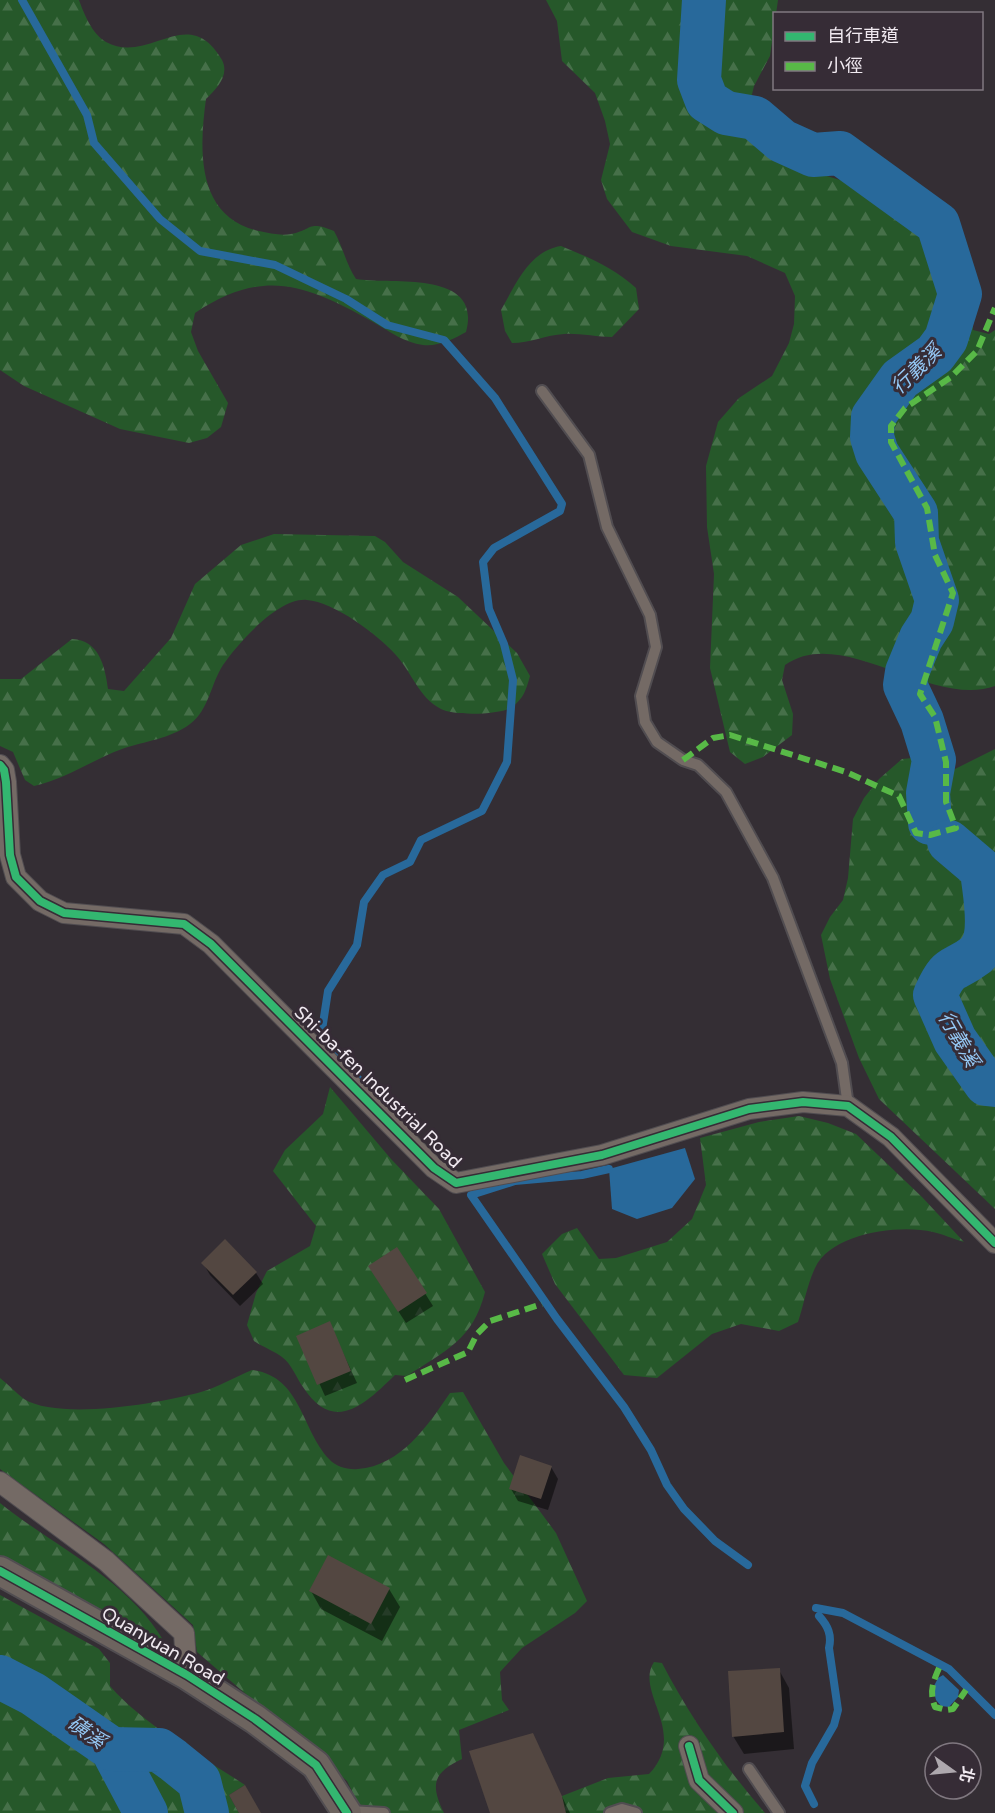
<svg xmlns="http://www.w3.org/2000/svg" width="995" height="1813" viewBox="0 0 995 1813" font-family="'Varela Round','Noto Sans TC',sans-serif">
<defs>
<pattern id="forest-firs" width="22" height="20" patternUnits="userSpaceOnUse" patternTransform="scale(1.5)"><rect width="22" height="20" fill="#26582a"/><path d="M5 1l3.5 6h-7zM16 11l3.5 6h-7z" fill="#467049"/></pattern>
</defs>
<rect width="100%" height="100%" fill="#342e34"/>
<!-- forest -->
<g fill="url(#forest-firs)">
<path d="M0 0H79C84 14 92 34 106 42 149 66 188 1 222 60 230 76 216 89 206 99 199 150 196 217 259 231 269 233 281 236 291 234 313 230 307 220 334 231 343 247 346 264 356 279 391 285 483 269 466 332 454 339 437 347 423 345 405 343 389 331 373 322 307 285 264 267 195 313L191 332 198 351 228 403 221 427 207 438 189 443 120 429 24 386 0 370Z"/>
<path d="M546 0H778L770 56 754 86 748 111 749 123 755 135 774 151 807 170 840 180 863 183 915 213 945 227 970 270 973 287V330L989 334 995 330V686C932 709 842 624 785 665L782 680 793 714 792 735 763 757 745 764 730 752 710 668 714 574 707 527 706 466 718 422 739 398 772 376 789 343 794 324 795 296 785 273 747 256 671 246 632 232 607 199 601 180 610 144 605 121 595 93 562 61 557 21Z"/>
<path d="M561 246C588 257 614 268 636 288L639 309 612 337C597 337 578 333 564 334 546 335 530 343 512 343L505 331 501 310C516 284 529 251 561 246Z"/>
<path d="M274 534 375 536 385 542 403 562 458 597 517 653 530 676C526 690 524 698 512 707 501 715 453 716 441 709 418 697 412 672 395 654 377 634 334 602 307 600 279 597 238 643 223 665 211 683 209 710 190 724 170 739 145 741 122 749 92 760 66 779 34 786L25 780 13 752 0 746V679H21L72 639C99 640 105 666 108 689L124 691 171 638 195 584 241 545Z"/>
<polygon points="995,749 995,1209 879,1099 859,1058 830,979 821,935 830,917 843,900 848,878 853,819 864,798 879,779 902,759 924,757 951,771"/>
<path d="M330 1087 391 1159 439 1209 485 1292C473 1340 446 1350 407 1376L395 1375C365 1404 334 1435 303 1387 297 1379 291 1363 282 1357 274 1351 263 1347 254 1341L247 1325 256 1293 267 1271 310 1246 316 1226 273 1171 285 1150 323 1114Z"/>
<path d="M799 1116 828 1123 856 1134 922 1197 964 1242C953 1239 943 1234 933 1232 899 1224 831 1233 815 1268 807 1285 804 1304 798 1322L779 1331 741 1324 712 1334 657 1378 624 1375 555 1284 542 1254 562 1234 577 1228 599 1259 616 1258 667 1242 692 1219 706 1185 700 1138 759 1122Z"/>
<path d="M252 1370C301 1376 301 1429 329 1459 336 1467 348 1470 358 1469 401 1466 428 1425 450 1393L463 1392 504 1463 556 1533 587 1601 575 1613 522 1648 500 1672 502 1700 509 1710 459 1730 462 1759C433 1773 430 1784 444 1813H363L347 1781 197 1652 193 1625 104 1544 0 1469V1378C8 1384 16 1393 24 1399 60 1421 161 1403 201 1392 218 1387 235 1377 252 1370Z"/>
<path d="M0 1503C56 1548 128 1579 165 1643L157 1648 0 1557Z"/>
<path d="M0 1595 99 1649 110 1663V1686C146 1727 200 1755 245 1785L229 1795 239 1813H0Z"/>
<path d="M654 1662 662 1663C690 1717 725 1767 765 1813H557L562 1796 608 1778 649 1774C689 1732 634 1692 654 1662Z"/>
</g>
<!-- water -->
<g fill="#28699b">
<polygon points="685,1148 695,1179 672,1208 637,1219 612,1209 609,1169"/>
<polygon points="943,1675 959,1690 958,1697 949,1707 941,1706 936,1700 933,1688 938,1678"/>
</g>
<!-- shadow -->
<g fill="#0007">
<polygon points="397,1249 433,1306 406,1323 377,1279"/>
<polygon points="203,1263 256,1273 263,1284 240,1306 210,1275"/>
<polygon points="329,1323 357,1383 325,1396 298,1336"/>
<polygon points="551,1467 558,1479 548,1510 518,1501 511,1489"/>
<polygon points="389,1589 400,1607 382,1641 321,1609 311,1591"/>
<polygon points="779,1670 789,1688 794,1749 744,1754 733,1736"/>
<polygon points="532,1735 570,1813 492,1813"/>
</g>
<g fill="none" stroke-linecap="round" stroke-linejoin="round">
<!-- stream -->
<g stroke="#28699b" stroke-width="8">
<polyline points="22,0 87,115 94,143 160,219 200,251 275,265 346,299 387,325 444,340 495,398 562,504 560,511 494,548 483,562 489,609 504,644 513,680 507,762 482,811 421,840 410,862 383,875 364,902 357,945 328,991 322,1030 362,1084"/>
<polyline points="609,1169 582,1175 515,1181 471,1195 557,1319 624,1407 651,1450 667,1485 684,1509 715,1541 748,1565"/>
<polyline points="816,1608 843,1613 949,1669 995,1715"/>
<path d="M814 1804 805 1786 812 1763 834 1725 838 1710 829 1648C832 1635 828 1626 819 1616"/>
</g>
<!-- river -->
<g stroke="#28699b" stroke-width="44">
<polyline points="704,0 699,80 707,101 726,113 755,118 782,141 813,155 840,153 938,224 960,294 946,339 935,354 900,379 873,417 872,437 877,453 916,513 917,542 937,600 932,621 921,638 907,672 905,685 922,721 934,760 928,793 930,823"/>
<path d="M949 842 982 870C984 893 995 938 976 955 951 974 950 962 935 995L955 1040 986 1084 995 1085"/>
<polyline points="0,1677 33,1694 112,1749 146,1813"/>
<polyline points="112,1749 159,1750 173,1760 199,1781 207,1813"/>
</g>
</g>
<!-- building -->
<g fill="#534741">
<polygon points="225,1239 257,1272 233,1295 201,1263"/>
<polygon points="397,1247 427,1293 398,1312 368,1266"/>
<polygon points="330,1321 351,1371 317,1385 296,1336"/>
<polygon points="520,1455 552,1466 541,1499 509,1489"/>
<polygon points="328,1555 390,1588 371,1624 309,1591"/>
<polygon points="780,1668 784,1732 732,1737 728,1671"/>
<polygon points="533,1733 562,1796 566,1813 490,1813 469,1751"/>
<polygon points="245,1785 261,1813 239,1813 229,1795"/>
</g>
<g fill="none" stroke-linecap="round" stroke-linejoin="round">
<defs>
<g id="lane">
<polyline points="542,391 589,455 607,527 650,615 656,647 641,696 645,722 657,742 683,760 698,765 726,792 773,878 842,1063 848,1106"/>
<polyline points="749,1769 779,1813"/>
<polyline points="349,1811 384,1813"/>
<polyline points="610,1813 622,1809 636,1813"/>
</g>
<g id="street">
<polyline points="0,765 4,770 6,782 10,855 16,877 40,901 64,913 184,924 211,944 434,1168 456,1183 602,1155 749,1109 803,1102 848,1106 891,1137 995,1243"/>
<polyline points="0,1482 106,1561 184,1633 187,1675"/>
<polyline points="689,1746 699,1780 733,1813"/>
</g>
<polyline id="secondary" points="0,1571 187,1675 255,1719 316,1765 347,1813"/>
</defs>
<!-- lane casing -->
<use href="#lane" stroke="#514d51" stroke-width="14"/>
<!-- street casing -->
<use href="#street" stroke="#514d51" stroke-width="22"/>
<!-- secondary casing -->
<use href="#secondary" stroke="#514d51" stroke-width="32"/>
<!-- lane -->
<use href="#lane" stroke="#746a65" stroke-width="10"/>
<!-- street -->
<use href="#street" stroke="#746a65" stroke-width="20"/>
<!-- secondary -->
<use href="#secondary" stroke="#6d645f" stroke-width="28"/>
<!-- quiet -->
<g stroke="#58b947" stroke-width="6" stroke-dasharray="12 6" stroke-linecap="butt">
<polyline points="683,760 713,738 730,735 846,772 899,796 916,833 930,835 956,828 946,802 946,762 935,717 920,694 953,593 935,555 927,508 891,442 891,426 905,408 951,377 977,351 995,308"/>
<polyline points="405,1380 468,1352 477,1334 490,1321 542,1304"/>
<path d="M939 1668C933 1682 929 1692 935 1707L946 1710 953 1709 966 1690"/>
</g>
<defs>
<g id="cycleway">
<polyline points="0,765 4,770 6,782 10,855 16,877 40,901 64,913 184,924 211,944 434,1168 456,1183 602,1155 749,1109 803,1102 848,1106 891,1137 995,1243"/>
<polyline points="0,1571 187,1675 255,1719 316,1765 347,1813"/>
<polyline points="689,1746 699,1780 733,1813"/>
</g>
</defs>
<!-- cycleway casing -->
<use href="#cycleway" stroke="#362c36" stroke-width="11"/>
<!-- cycleway -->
<use href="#cycleway" stroke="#33b770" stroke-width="8"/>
</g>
<g text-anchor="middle" stroke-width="6" stroke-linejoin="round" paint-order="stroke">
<!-- street labels -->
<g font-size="18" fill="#f0e9f0" stroke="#362c36">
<text transform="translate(378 1087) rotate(44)" y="6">Shi-ba-fen Industrial Road</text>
<text transform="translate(163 1646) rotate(30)" y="6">Quanyuan Road</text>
</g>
<!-- water labels -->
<g font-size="20" font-style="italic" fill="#95c9f6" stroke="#362c36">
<text transform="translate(916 369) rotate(-44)" y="7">行義溪</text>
<text transform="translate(959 1039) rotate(60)" y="7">行義溪</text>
<text transform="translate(87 1732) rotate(35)" y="7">磺溪</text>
</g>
</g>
<!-- legend -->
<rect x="773" y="12" width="210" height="78" fill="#362c36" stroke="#807880" stroke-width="1.5"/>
<rect x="785" y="32" width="30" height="9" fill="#33b770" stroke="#807880" stroke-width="1.5"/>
<text x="827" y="42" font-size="18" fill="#f0e9f0">自行車道</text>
<rect x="785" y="62" width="30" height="9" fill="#58b947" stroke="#807880" stroke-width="1.5"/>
<text x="827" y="72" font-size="18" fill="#f0e9f0">小徑</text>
<!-- north arrow -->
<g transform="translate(953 1771) rotate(105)"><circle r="28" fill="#362c36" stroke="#807880" stroke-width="1.5"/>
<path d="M0-4.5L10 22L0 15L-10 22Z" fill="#aea8ae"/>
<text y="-9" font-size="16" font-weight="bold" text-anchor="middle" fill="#f0e9f0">北</text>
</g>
</svg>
